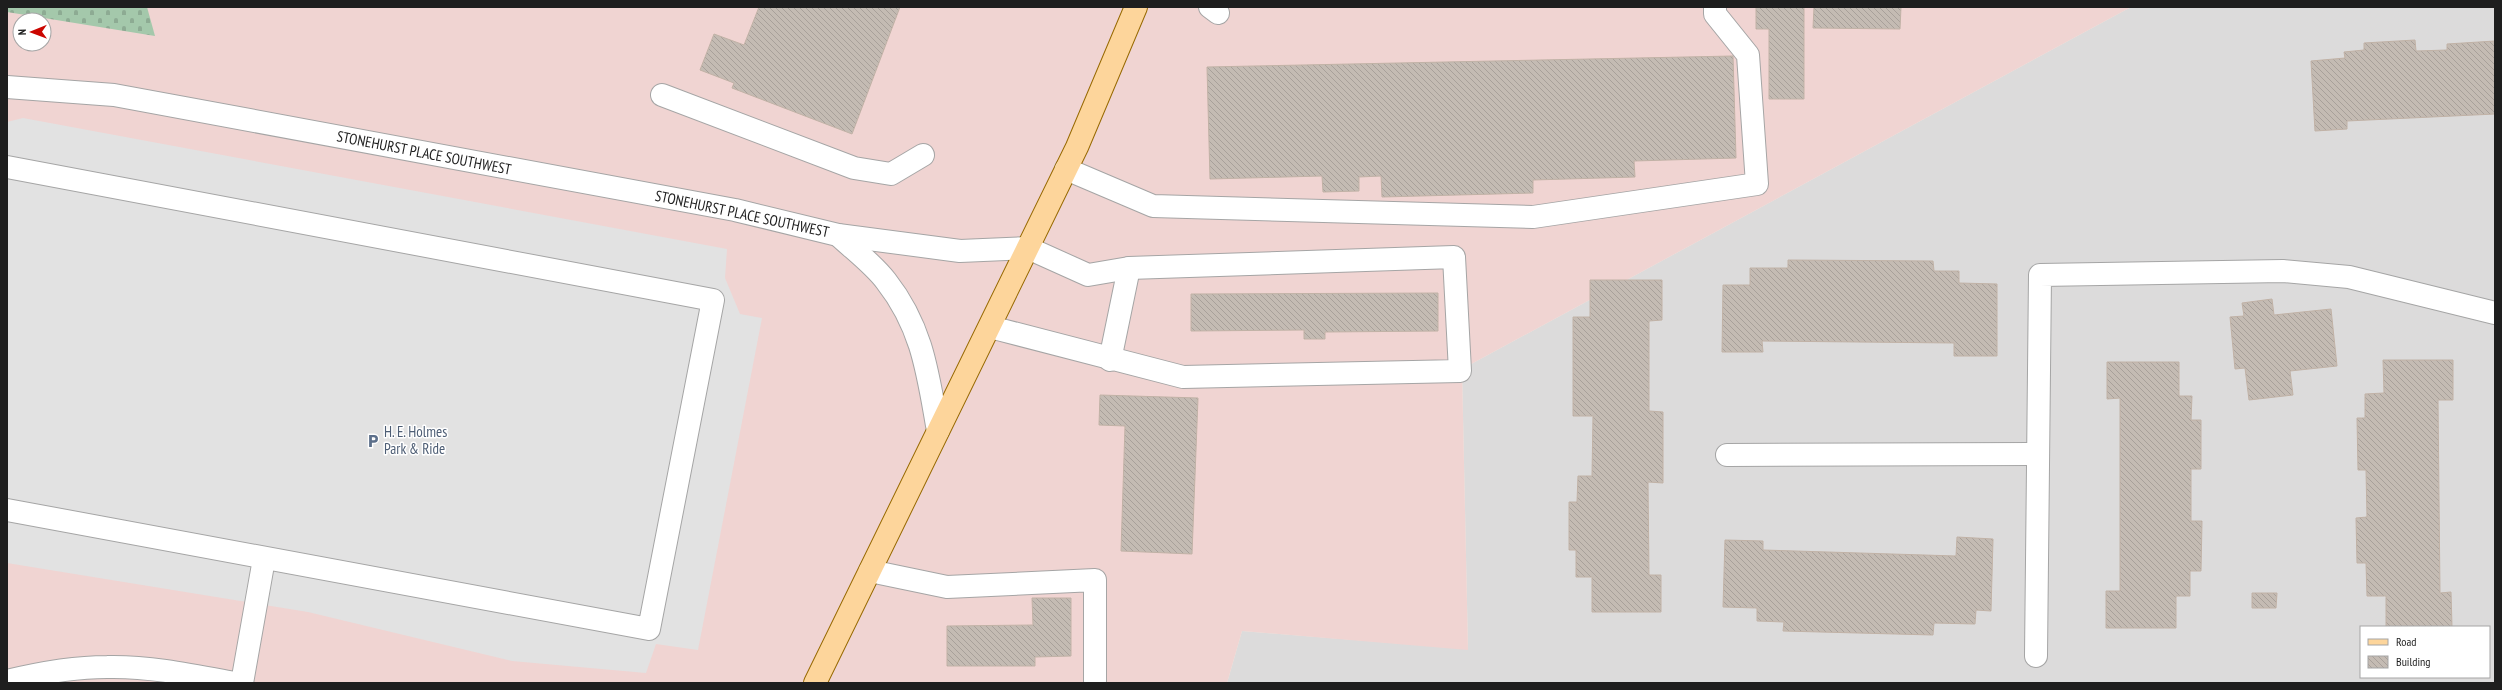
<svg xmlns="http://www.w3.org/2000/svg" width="2502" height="690" viewBox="0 0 2502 690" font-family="'PT Sans Narrow',sans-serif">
<defs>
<pattern id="cemetery-stones" width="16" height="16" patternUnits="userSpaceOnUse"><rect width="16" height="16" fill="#a4c8ab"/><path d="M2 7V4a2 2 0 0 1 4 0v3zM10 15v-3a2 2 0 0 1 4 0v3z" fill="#8dab93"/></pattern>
<pattern id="building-back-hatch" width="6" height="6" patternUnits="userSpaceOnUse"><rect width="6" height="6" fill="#c4bbb3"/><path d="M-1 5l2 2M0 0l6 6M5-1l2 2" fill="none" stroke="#a8a09a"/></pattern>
</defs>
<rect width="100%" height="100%" fill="#efebe3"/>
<!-- residential -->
<path fill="#dcdbdb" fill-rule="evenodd" d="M2131 7H2495V683H1227L1242 631 1468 649 1462 369ZM2361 627H2489V677H2361Z"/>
<!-- commercial -->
<path fill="#f0d4d2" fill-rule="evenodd" d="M7 7H2131L1462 369 1468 650 1242 631 1227 683H7ZM20 20H44V44H20Z"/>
<!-- cemetery -->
<polygon fill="url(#cemetery-stones)" points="7,7 147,7 155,36 7,12"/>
<!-- parking -->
<polygon fill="#e2e2e2" points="23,118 727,249 725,278 740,314 762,318 698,650 656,644 646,673 512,661 308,612 7,563 7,122"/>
<!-- building -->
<g fill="url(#building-back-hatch)" stroke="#c1b2a6">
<polygon points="759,7 900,7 852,134 732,88 734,83 700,70 714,34 744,45"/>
<polygon points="1756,7 1804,7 1804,99 1769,99 1769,29 1756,29"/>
<polygon points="1814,7 1901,7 1900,29 1813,28"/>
<polygon points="2415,40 2416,51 2447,50 2447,44 2495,41 2495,114 2347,121 2347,129 2315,131 2311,61 2345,58 2344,52 2364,50 2364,43"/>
<polygon points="1733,56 1736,158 1634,161 1635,177 1533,180 1533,193 1382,197 1381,176 1359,177 1359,191 1323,192 1322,176 1210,179 1207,67"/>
<polygon points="1788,260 1933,261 1934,271 1959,271 1959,283 1997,284 1997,356 1954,356 1954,343 1762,341 1763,352 1722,352 1723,285 1750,285 1750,268 1788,268"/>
<polygon points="1590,280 1662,280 1662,320 1649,321 1649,411 1663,412 1663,483 1648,482 1649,575 1661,575 1661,612 1592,612 1592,577 1576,577 1576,550 1569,550 1569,502 1577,502 1578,476 1592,476 1593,416 1573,416 1573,317 1590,317"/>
<polygon points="1438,293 1438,331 1325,332 1325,339 1304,339 1304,330 1191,331 1191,294"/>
<polygon points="2272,299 2274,315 2331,309 2337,366 2290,371 2293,395 2249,400 2245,368 2235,369 2230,317 2244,316 2242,303"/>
<polygon points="2383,360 2453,360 2453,400 2438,400 2440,593 2451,592 2452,627 2386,627 2386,596 2367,596 2366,563 2357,563 2356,518 2367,517 2366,470 2358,470 2357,418 2365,418 2365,394 2384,393"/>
<polygon points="2107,362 2179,362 2179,396 2192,396 2191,420 2201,420 2201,469 2191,469 2191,521 2202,521 2201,571 2190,571 2190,596 2176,596 2176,628 2106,628 2106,591 2120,591 2120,398 2107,399"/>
<polygon points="1100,395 1198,398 1192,554 1121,551 1125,426 1099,425"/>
<polygon points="1957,537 1993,539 1991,611 1976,610 1975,624 1934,623 1933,635 1783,631 1784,622 1757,621 1757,608 1723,607 1725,540 1763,541 1763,550 1956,556"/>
<polygon points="2252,593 2277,593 2276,608 2252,608"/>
<polygon points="1032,598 1071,598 1071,656 1035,657 1035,666 947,666 947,626 1033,625"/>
</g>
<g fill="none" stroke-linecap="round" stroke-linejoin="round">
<defs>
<g id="minor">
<polyline points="1210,7 1218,13"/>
<polyline points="7,87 114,95 735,210 838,235 960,251 1028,248 1088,275 1129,268 1454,257 1460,371 1183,377 990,327"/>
<polyline points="662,95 854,168 891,174 923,155"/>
<polyline points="7,167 713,300 649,629 7,510"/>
<polyline points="1066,169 1153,206 1533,217 1757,184 1748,55 1715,14 1715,7"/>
<path d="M838 235C854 250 873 264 886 281 923 328 928 375 938 431"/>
<polyline points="1110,360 1129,268"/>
<polyline points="1727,455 2038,454"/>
<polyline points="870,571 947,587 1095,580 1095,681"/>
<polyline points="2036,656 2040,275 2283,271 2349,277 2495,313"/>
<path d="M7 681C40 673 73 667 107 667 150 666 192 675 234 683"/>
<polyline points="242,683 264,559"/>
</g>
<polyline id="major" points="815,683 1077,147 1136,7"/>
</defs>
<!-- minor casing -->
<use href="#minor" stroke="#a5a5a5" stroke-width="24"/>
<!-- major casing -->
<use href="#major" stroke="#976900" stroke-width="24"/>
<!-- minor -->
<use href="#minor" stroke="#fff" stroke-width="22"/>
<!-- major -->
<use href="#major" stroke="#fdd59b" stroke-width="22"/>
</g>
<!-- icons -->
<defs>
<symbol id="parking-bare" viewBox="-9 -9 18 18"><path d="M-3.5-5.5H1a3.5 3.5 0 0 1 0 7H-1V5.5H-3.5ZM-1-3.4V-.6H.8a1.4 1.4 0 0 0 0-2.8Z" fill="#5c6f8a" stroke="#fff" stroke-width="2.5" paint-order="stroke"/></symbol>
</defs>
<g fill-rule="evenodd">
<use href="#parking-bare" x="363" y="431" width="20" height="20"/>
</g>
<g text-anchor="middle" stroke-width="3" stroke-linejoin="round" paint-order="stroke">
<!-- street labels -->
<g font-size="15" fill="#1e1e1e" stroke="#fff">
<text transform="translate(424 153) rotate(11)" y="5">STONEHURST PLACE SOUTHWEST</text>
<text transform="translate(742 214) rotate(12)" y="5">STONEHURST PLACE SOUTHWEST</text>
</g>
<!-- service labels -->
<g font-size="15" fill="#4e5e75" stroke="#fff" text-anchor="start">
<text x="384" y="437">H. E. Holmes<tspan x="384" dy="17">Park &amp; Ride</tspan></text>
</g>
</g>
<!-- border -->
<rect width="2502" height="690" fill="none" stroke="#1e1e1e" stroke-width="16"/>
<!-- legend -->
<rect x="2360" y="626" width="130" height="52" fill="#ffffff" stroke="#a5a5a5"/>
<rect x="2368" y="639" width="20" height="6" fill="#fdd59b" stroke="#a5a5a5"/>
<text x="2396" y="646" font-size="12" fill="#1e1e1e">Road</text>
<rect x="2368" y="656" width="20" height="12" fill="url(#building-back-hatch)" stroke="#a5a5a5"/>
<text x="2396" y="666" font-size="12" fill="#1e1e1e">Building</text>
<!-- north arrow -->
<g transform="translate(32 32) rotate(269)"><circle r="19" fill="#ffffff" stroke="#a5a5a5"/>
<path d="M0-3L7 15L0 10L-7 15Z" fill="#cb0500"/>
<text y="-6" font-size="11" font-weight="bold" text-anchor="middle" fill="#1e1e1e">N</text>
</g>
</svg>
